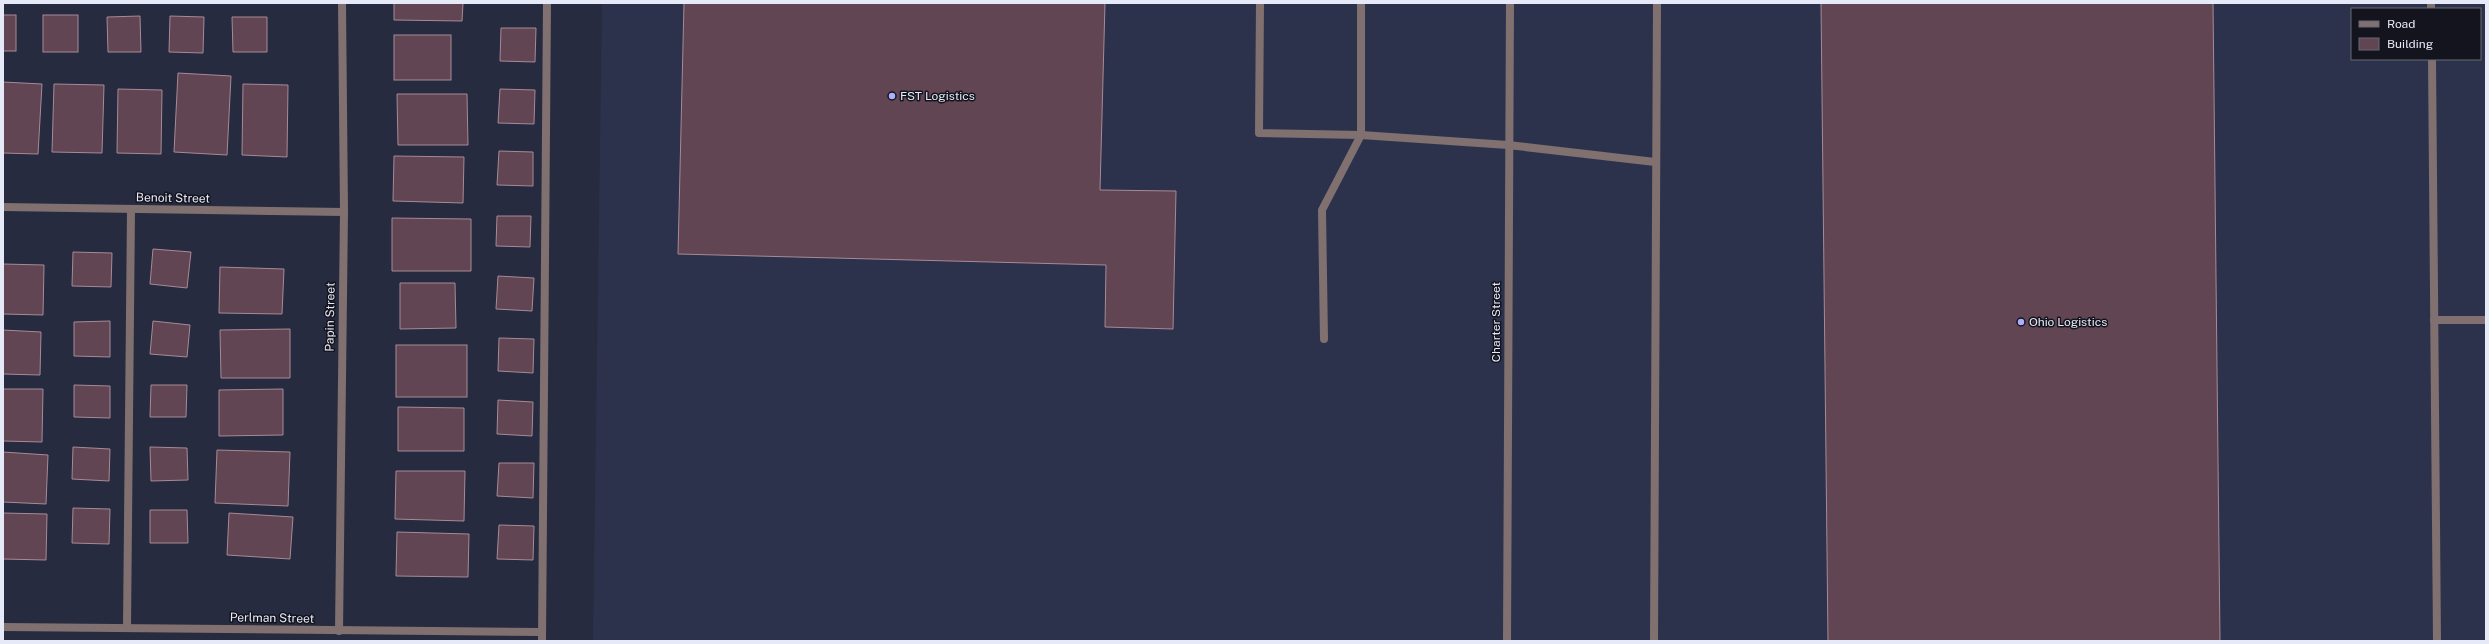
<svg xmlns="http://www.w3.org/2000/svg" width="2489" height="644" viewBox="0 0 2489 644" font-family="'Public Sans',sans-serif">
<rect width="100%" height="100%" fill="#272b3f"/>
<!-- built -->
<path fill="#2d324c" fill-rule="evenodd" d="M602 3H2486V641H593ZM2352 9H2480V59H2352Z"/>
<!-- building -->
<g fill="#624553" stroke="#a68a97">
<polygon points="394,3 463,3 462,21 394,20"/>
<polygon points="684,3 1105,3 1100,190 1176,191 1173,329 1105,327 1106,265 678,254"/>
<polygon points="1821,3 2213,3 2220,641 1828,641"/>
<rect x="3" y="15" width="13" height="36"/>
<rect x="43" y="15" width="35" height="37"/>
<polygon points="140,16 141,52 108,52 107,17"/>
<polygon points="170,16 204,17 203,53 169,52"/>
<polygon points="232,17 267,17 267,52 233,52"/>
<polygon points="501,28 536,28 535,62 500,61"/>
<rect x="394" y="35" width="57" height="45"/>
<polygon points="178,73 231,76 227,155 174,152"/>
<polygon points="3,82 42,84 38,154 3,153"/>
<polygon points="54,84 104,85 102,153 52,152"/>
<polygon points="243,84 288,85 287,157 242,155"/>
<polygon points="118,89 162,90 161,154 117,153"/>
<polygon points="500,89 535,90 534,124 498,123"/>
<polygon points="397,94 467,94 468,145 398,145"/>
<polygon points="499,151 533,152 533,186 497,185"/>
<polygon points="394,156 464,157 463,203 393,201"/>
<polygon points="497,216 531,216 530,247 496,246"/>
<polygon points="392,218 471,219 471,271 392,271"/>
<polygon points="153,249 191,252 187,288 150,284"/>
<polygon points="73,252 112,253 111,287 72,286"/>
<polygon points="3,264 44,265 43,315 3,314"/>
<polygon points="220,267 284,269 282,314 219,313"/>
<polygon points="498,276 534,278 532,311 496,309"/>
<polygon points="400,283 455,283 456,328 400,329"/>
<polygon points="110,321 110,357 74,356 74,322"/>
<polygon points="153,321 190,325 187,357 150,354"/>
<polygon points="290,329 290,378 221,378 220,330"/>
<polygon points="3,330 41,332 40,375 3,374"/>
<polygon points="499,338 534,339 533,373 498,371"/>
<rect x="396" y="345" width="71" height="52"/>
<polygon points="74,385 110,386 110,418 74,417"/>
<polygon points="151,385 187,385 186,417 150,417"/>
<polygon points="3,389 43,389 42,442 3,441"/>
<polygon points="283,389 283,435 219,436 219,390"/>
<polygon points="498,400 533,402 532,436 497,434"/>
<polygon points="398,407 464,408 464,451 398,451"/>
<polygon points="73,447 110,449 109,481 72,479"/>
<polygon points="150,447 187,448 188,480 151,481"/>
<polygon points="217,450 290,452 288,506 215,503"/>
<polygon points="3,452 48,455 46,504 3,502"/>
<polygon points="499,463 534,463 533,498 497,496"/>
<polygon points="396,471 465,471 464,521 395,519"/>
<polygon points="73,508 110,509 109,544 72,543"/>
<polygon points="150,510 187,510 188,543 150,543"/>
<polygon points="3,513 47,514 46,560 3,559"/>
<polygon points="229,513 293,517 290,559 227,555"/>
<polygon points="499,525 534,526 533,560 497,559"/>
<polygon points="397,532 469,534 468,577 396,576"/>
</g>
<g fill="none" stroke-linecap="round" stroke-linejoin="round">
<!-- lane -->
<g stroke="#817070" stroke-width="8">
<polyline points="1260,3 1259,133 1361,135 1508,145 1655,162"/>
<polyline points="2431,3 2431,9"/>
<polyline points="2432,59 2437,641"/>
<polyline points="2434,320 2486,320"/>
<polyline points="1324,339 1322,210 1361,135 1361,3"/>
<polyline points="127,627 131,209"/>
<polyline points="542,641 547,3"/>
<polyline points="1654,641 1657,3"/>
</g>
<!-- street -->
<g stroke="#817070" stroke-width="8">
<polyline points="3,207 344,212"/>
<polyline points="3,627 541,632"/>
<polyline points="339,631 344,212 342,3"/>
<polyline points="1507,641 1510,3"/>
</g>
</g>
<!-- markers -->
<g fill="#acaffb" stroke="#13141d" stroke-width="1.5">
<circle cx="892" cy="96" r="4"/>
<circle cx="2021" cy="322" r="4"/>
</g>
<g text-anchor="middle" stroke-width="3" stroke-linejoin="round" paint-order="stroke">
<!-- poi labels -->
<g font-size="12" fill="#e6e9f7" stroke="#13141d" text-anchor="start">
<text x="900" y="100">FST Logistics</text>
<text x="2029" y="326">Ohio Logistics</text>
</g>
<!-- street labels -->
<g font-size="12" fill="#e6e9f7" stroke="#13141d">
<text transform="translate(173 198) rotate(1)" y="4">Benoit Street</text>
<text transform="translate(330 317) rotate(-89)" y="4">Papin Street</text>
<text transform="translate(1496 322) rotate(-90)" y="4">Charter Street</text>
<text transform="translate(272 618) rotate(1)" y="4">Perlman Street</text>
</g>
</g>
<!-- border -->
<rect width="2489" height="644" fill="none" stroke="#e6e9f7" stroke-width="8"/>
<!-- legend -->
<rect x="2351" y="8" width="130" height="52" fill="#13141d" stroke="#676974"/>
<rect x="2359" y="21" width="20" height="6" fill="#817070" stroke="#676974"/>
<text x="2387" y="28" font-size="12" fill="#e6e9f7">Road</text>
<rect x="2359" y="38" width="20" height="12" fill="#624553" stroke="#676974"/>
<text x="2387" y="48" font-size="12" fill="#e6e9f7">Building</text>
</svg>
